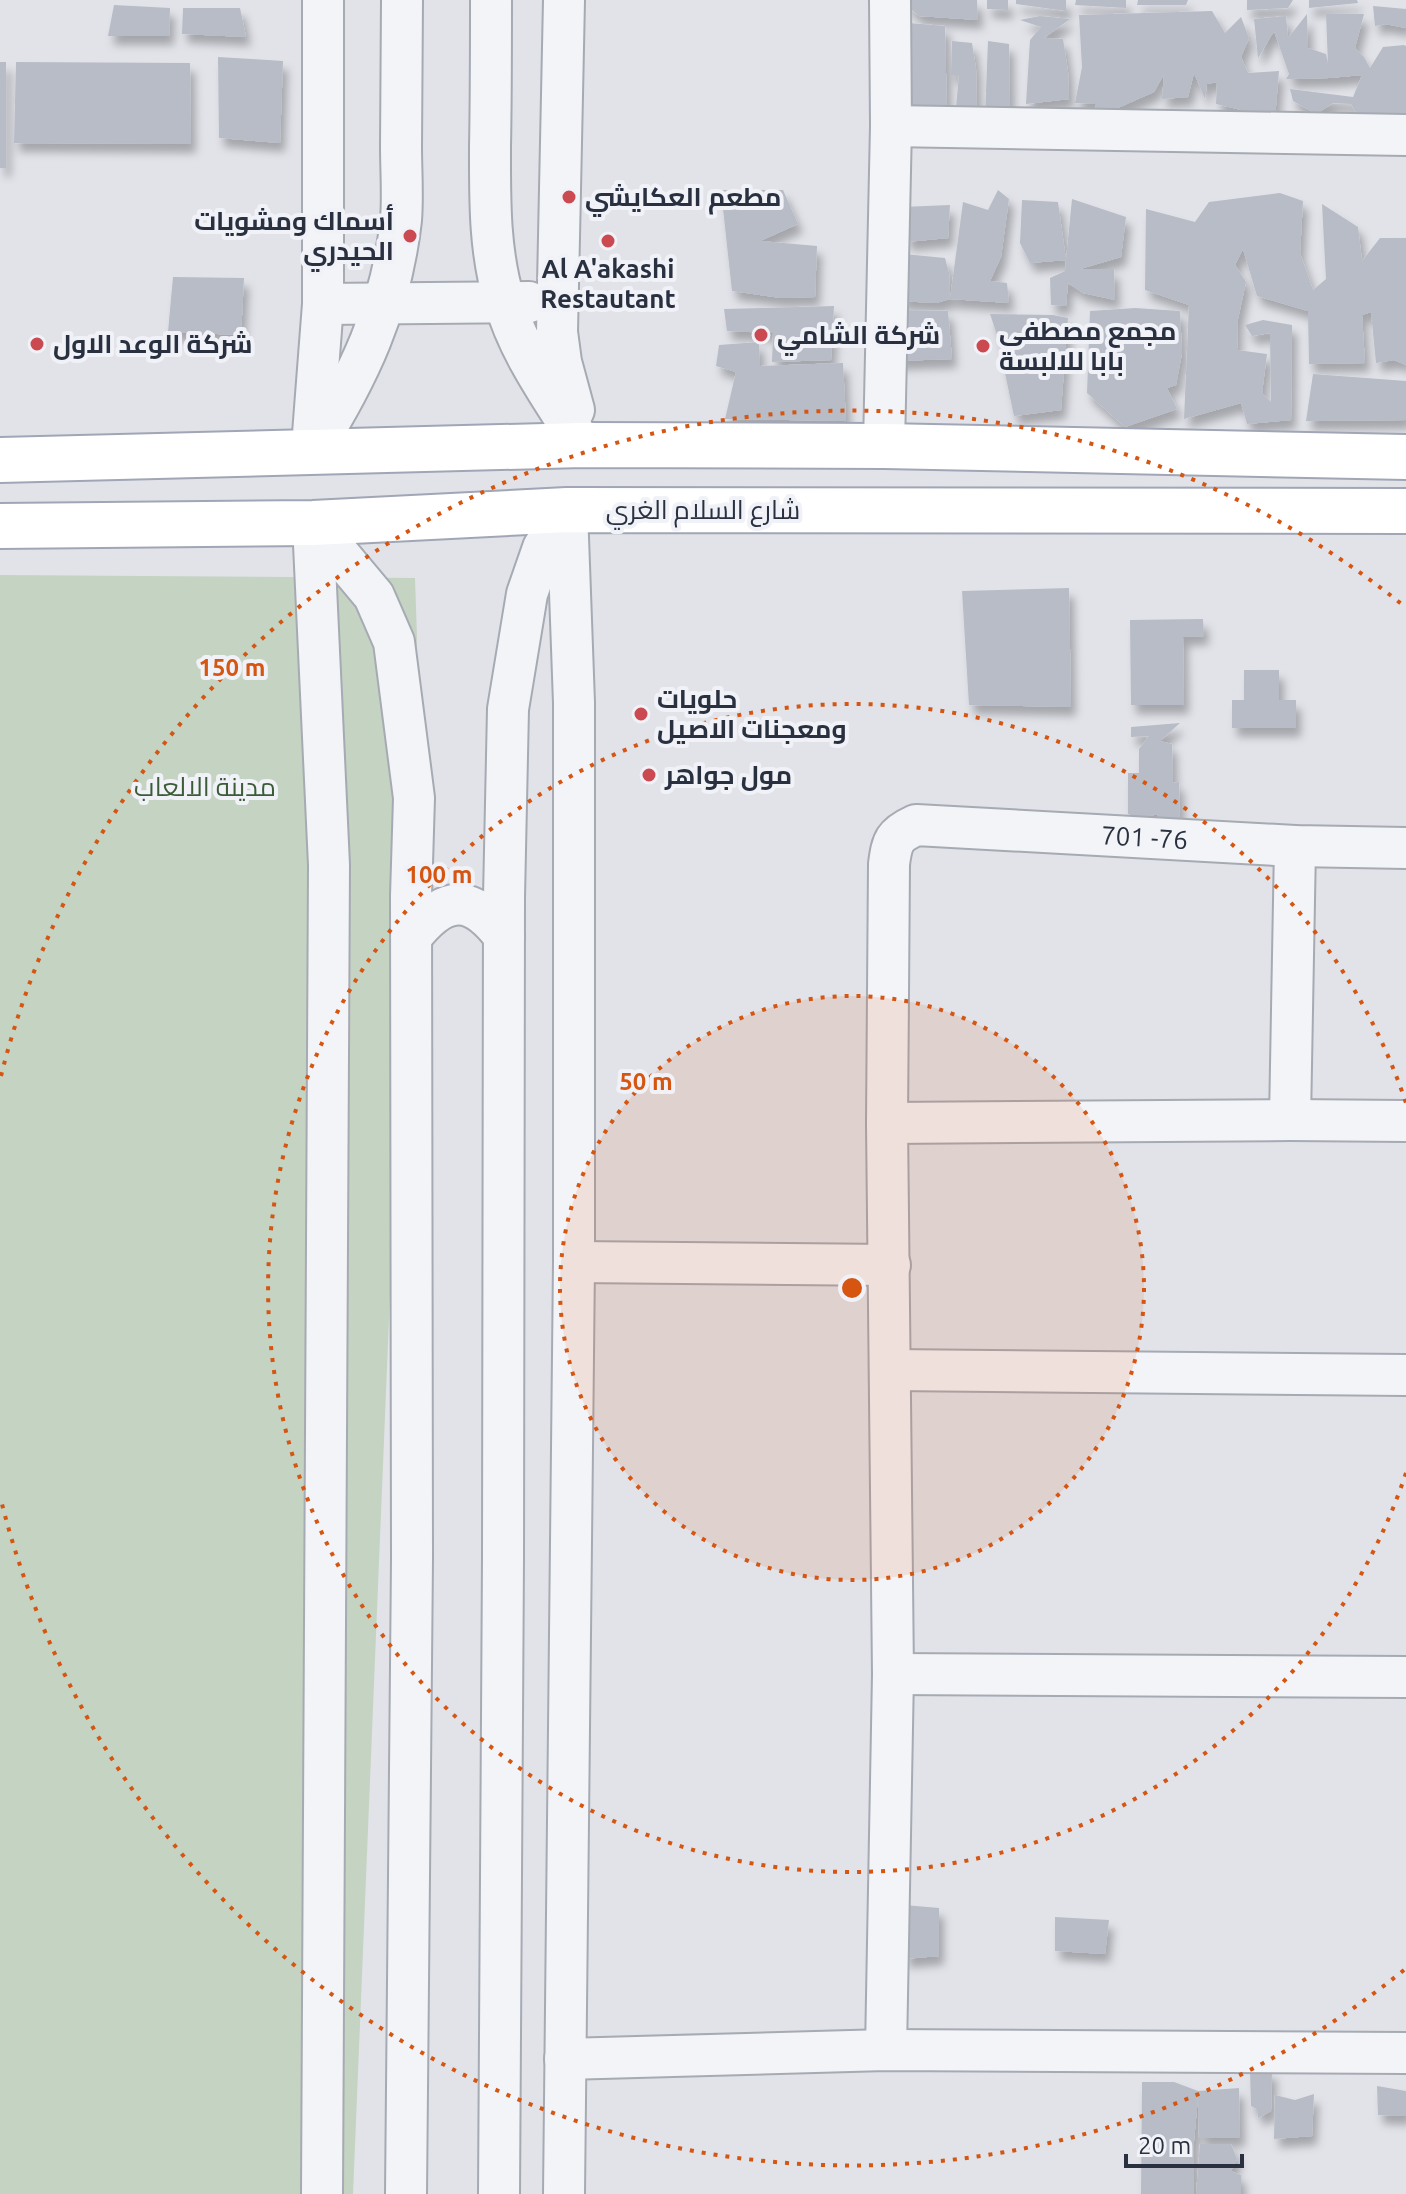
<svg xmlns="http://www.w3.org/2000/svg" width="1406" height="2194" viewBox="0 0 1406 2194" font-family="Ubuntu,Cairo,sans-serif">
<defs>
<filter id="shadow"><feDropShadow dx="5" dy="9" stdDeviation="4" flood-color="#0004"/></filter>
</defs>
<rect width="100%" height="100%" fill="#e1e3e9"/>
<!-- green -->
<polygon fill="#c5d3c2" points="0,575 415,578 417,638 353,2194 0,2194"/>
<!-- building -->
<g fill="#b8bcc6" filter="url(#shadow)">
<polygon points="903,0 977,0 978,20 919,16 904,3"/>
<polygon points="987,0 1008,0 1008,10 987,9"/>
<polygon points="1016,0 1066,0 1066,11 1016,4"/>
<polygon points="1076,0 1126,0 1126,8 1075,5"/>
<polygon points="1138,0 1188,0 1186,5 1137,5"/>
<polygon points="1247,0 1293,0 1288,8 1247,10"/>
<polygon points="1309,0 1357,0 1358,3 1309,8"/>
<polygon points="114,5 170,8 169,36 108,36"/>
<polygon points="1373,6 1406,9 1406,28 1385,24 1375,26"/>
<polygon points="183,8 240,8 246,37 182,34"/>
<polygon points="1212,11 1225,33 1241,17 1249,38 1241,57 1248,73 1279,71 1275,118 1216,104 1217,82 1207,84 1205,99 1194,73 1188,97 1162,99 1164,74 1154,92 1095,118 1096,104 1075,103 1082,67 1079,15"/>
<polygon points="1307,14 1308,48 1326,54 1328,64 1326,14 1364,14 1355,48 1364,57 1370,68 1383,47 1404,45 1406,46 1406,120 1401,121 1393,113 1364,128 1351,104 1333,103 1316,114 1293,101 1290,89 1353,97 1362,75 1329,78 1286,79 1289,74 1274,31 1258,58 1254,19 1286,16 1288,38"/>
<polygon points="1040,16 1070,19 1044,38 1063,39 1068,72 1069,99 1026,104 1030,40 1041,27 1020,20"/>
<polygon points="896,22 945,26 947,118 900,120"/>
<polygon points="952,41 972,43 976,69 977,118 955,118 959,75 951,75"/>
<polygon points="988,41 1009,44 1010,117 985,117"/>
<polygon points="218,57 283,61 280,143 219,138"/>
<rect x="0" y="62" width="6" height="106"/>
<polygon points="16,62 190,63 191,144 14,143"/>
<polygon points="721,190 783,190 798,224 760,241 817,246 815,297 781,298 732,291"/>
<polygon points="998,190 1009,199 1001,257 990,281 1007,283 1009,303 950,299 963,202 988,210"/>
<polygon points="1280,193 1303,201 1300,253 1313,290 1326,279 1322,204 1358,227 1362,261 1380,238 1406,238 1406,365 1394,360 1376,363 1371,312 1362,315 1365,363 1309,364 1308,311 1257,296 1243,249 1235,265 1246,282 1238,319 1237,350 1267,354 1262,393 1271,402 1270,333 1252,336 1245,325 1263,320 1292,325 1291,420 1247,424 1241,403 1184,419 1189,305 1145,290 1146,209 1195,222 1209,202"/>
<polygon points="1072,199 1126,217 1121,257 1080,269 1114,269 1115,300 1083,293 1068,283 1066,306 1051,305 1050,278 1065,271 1066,260 1030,263 1020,243 1022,200 1058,202 1066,260"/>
<polygon points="950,205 948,238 906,242 902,207"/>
<polygon points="904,254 945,258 949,273 950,299 936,303 899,301"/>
<polygon points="173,277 244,278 241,335 168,332"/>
<polygon points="834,306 831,360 772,362 773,333 727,331 724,309"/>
<polygon points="1135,308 1180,311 1182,353 1176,385 1167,388 1177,409 1125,427 1087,393 1090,311"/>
<polygon points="898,310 948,311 952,359 896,361"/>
<polygon points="990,314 1053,315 1068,318 1061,410 1014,416 997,335"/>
<polygon points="759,342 760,366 843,363 846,421 725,419 736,372 716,366 719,345"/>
<polygon points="1313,374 1406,381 1406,420 1306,421"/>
<polygon points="1069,588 1071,707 969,705 962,591"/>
<polygon points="1203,619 1204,636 1183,637 1184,705 1131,705 1130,620"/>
<polygon points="1244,670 1279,670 1279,700 1296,700 1296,728 1232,728 1232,700 1244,700"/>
<polygon points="1180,723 1160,741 1172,744 1173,783 1179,782 1180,832 1165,833 1157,814 1142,819 1128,814 1128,773 1139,773 1139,749 1149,736 1131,737 1131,727"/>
<polygon points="904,1905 939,1908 939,1956 904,1959"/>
<polygon points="1055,1917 1109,1920 1105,1954 1055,1951"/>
<polygon points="1250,2070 1272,2070 1271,2111 1258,2118 1257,2109 1251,2106"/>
<polygon points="1142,2082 1174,2082 1198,2091 1239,2088 1240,2138 1199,2138 1198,2097 1194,2141 1194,2194 1141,2194"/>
<polygon points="1377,2086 1406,2091 1406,2116 1378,2115"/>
<polygon points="1314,2094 1312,2136 1274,2139 1275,2095 1295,2100"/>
<polygon points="1200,2144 1231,2144 1237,2159 1231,2171 1241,2175 1241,2194 1196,2194"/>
</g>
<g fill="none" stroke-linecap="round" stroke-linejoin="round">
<defs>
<g id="minor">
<path d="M491 0C491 49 491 98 490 147 490 199 489 249 504 300 519 353 553 399 582 445"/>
<polyline points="564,0 557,332 561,362 574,410"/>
<polyline points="891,126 1406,135"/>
<polyline points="323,304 529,302"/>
<polyline points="884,446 891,126 890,0"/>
<polyline points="312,447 323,304 323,0"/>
<path d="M312 451C359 376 391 309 401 220 403 196 401 171 401 146 401 98 402 49 402 0"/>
<polyline points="313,523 374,596 394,642 414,798 411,896 412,1559 406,2194"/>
<polyline points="313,523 329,865 322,2194"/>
<path d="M412 936C445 895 471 893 504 936"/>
<polyline points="1290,1120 1295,846"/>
<polyline points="887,1123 1290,1120 1406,1121"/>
<polyline points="574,1262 890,1265"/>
<polyline points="891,1370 1406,1375"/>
<polyline points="893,1674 1406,1677"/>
<path id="s1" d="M886 2050 893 1674 887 1123 889 864C892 841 894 835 916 825L1295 846 1406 848"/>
<polyline points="565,2059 886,2050 1406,2053"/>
<polyline points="499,2194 503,1558 504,897 508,709 527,594 543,548 567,510"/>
<polyline points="564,2194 574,1262 574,703 567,510"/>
</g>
<g id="major">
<polyline points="0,460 582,445 884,446 1406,457"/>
<polyline points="0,526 313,523 567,510 1406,511"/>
</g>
</defs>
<!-- minor casing -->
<use href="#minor" stroke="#a6aab3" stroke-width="44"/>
<!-- major casing -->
<use href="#major" stroke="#a0a6b5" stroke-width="48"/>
<!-- minor -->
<use href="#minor" stroke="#f3f4f7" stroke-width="40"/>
<!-- major -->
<use href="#major" stroke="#fff" stroke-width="44"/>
</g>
<!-- distance rings -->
<circle cx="852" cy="1288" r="292" fill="#d55511" fill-opacity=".12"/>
<g fill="none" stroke="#d55511" stroke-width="4" stroke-dasharray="4 8">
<circle cx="852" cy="1288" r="292"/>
<path d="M1406 1473A584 584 0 1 1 1406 1103"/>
<path d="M1404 1970A877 877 0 0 1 1 1500M1 1076A877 877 0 0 1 1404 606"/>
</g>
<!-- markers -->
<g fill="#cb4950" stroke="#f0f2f7" stroke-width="3">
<circle cx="569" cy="197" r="8"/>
<circle cx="410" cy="236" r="8"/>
<circle cx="608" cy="241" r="8"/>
<circle cx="761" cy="335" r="8"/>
<circle cx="37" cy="344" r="8"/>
<circle cx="983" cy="346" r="8"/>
<circle cx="641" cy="714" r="8"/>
<circle cx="649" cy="775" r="8"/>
</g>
<g text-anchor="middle" stroke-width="8" stroke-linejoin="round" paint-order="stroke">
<!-- poi labels -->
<g font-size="26" font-weight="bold" fill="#293040" stroke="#f0f2f7" text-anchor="start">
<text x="585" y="206">مطعم العكايشي</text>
<text x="394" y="230" text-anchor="end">أسماك ومشويات<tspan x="394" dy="30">الحيدري</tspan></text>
<text x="608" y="278" text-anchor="middle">Al A'akashi<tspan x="608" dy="30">Restautant</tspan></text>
<text x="999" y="340">مجمع مصطفى<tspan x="999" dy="30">بابا للالبسة</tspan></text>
<text x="777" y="344">شركة الشامي</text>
<text x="53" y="353">شركة الوعد الاول</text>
<text x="657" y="708">حلويات<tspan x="657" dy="30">ومعجنات الاصيل</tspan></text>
<text x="665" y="784">مول جواهر</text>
</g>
<!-- street labels -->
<g font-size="26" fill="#293040" stroke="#f0f2f7">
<text x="703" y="519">شارع السلام الغري</text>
<text dy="9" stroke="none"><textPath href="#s1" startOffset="1466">701 -76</textPath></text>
</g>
<!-- park labels -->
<g font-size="26" fill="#3b5c37" stroke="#f0f2f7">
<text x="205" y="796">مدينة الالعاب</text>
</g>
</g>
<circle cx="852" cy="1288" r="12" fill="#d55511" stroke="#f0f2f7" stroke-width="4"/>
<g font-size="24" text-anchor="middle" font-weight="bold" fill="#d55511" stroke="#f0f2f7" stroke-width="8" stroke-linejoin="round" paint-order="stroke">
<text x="232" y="676">150 m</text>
<text x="439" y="883">100 m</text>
<text x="646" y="1090">50 m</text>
</g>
<!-- scale -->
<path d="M1126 2154v12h116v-12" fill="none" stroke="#293040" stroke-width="4"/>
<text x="1138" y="2154" font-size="24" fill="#293040" stroke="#f0f2f7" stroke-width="6" paint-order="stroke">20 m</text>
</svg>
